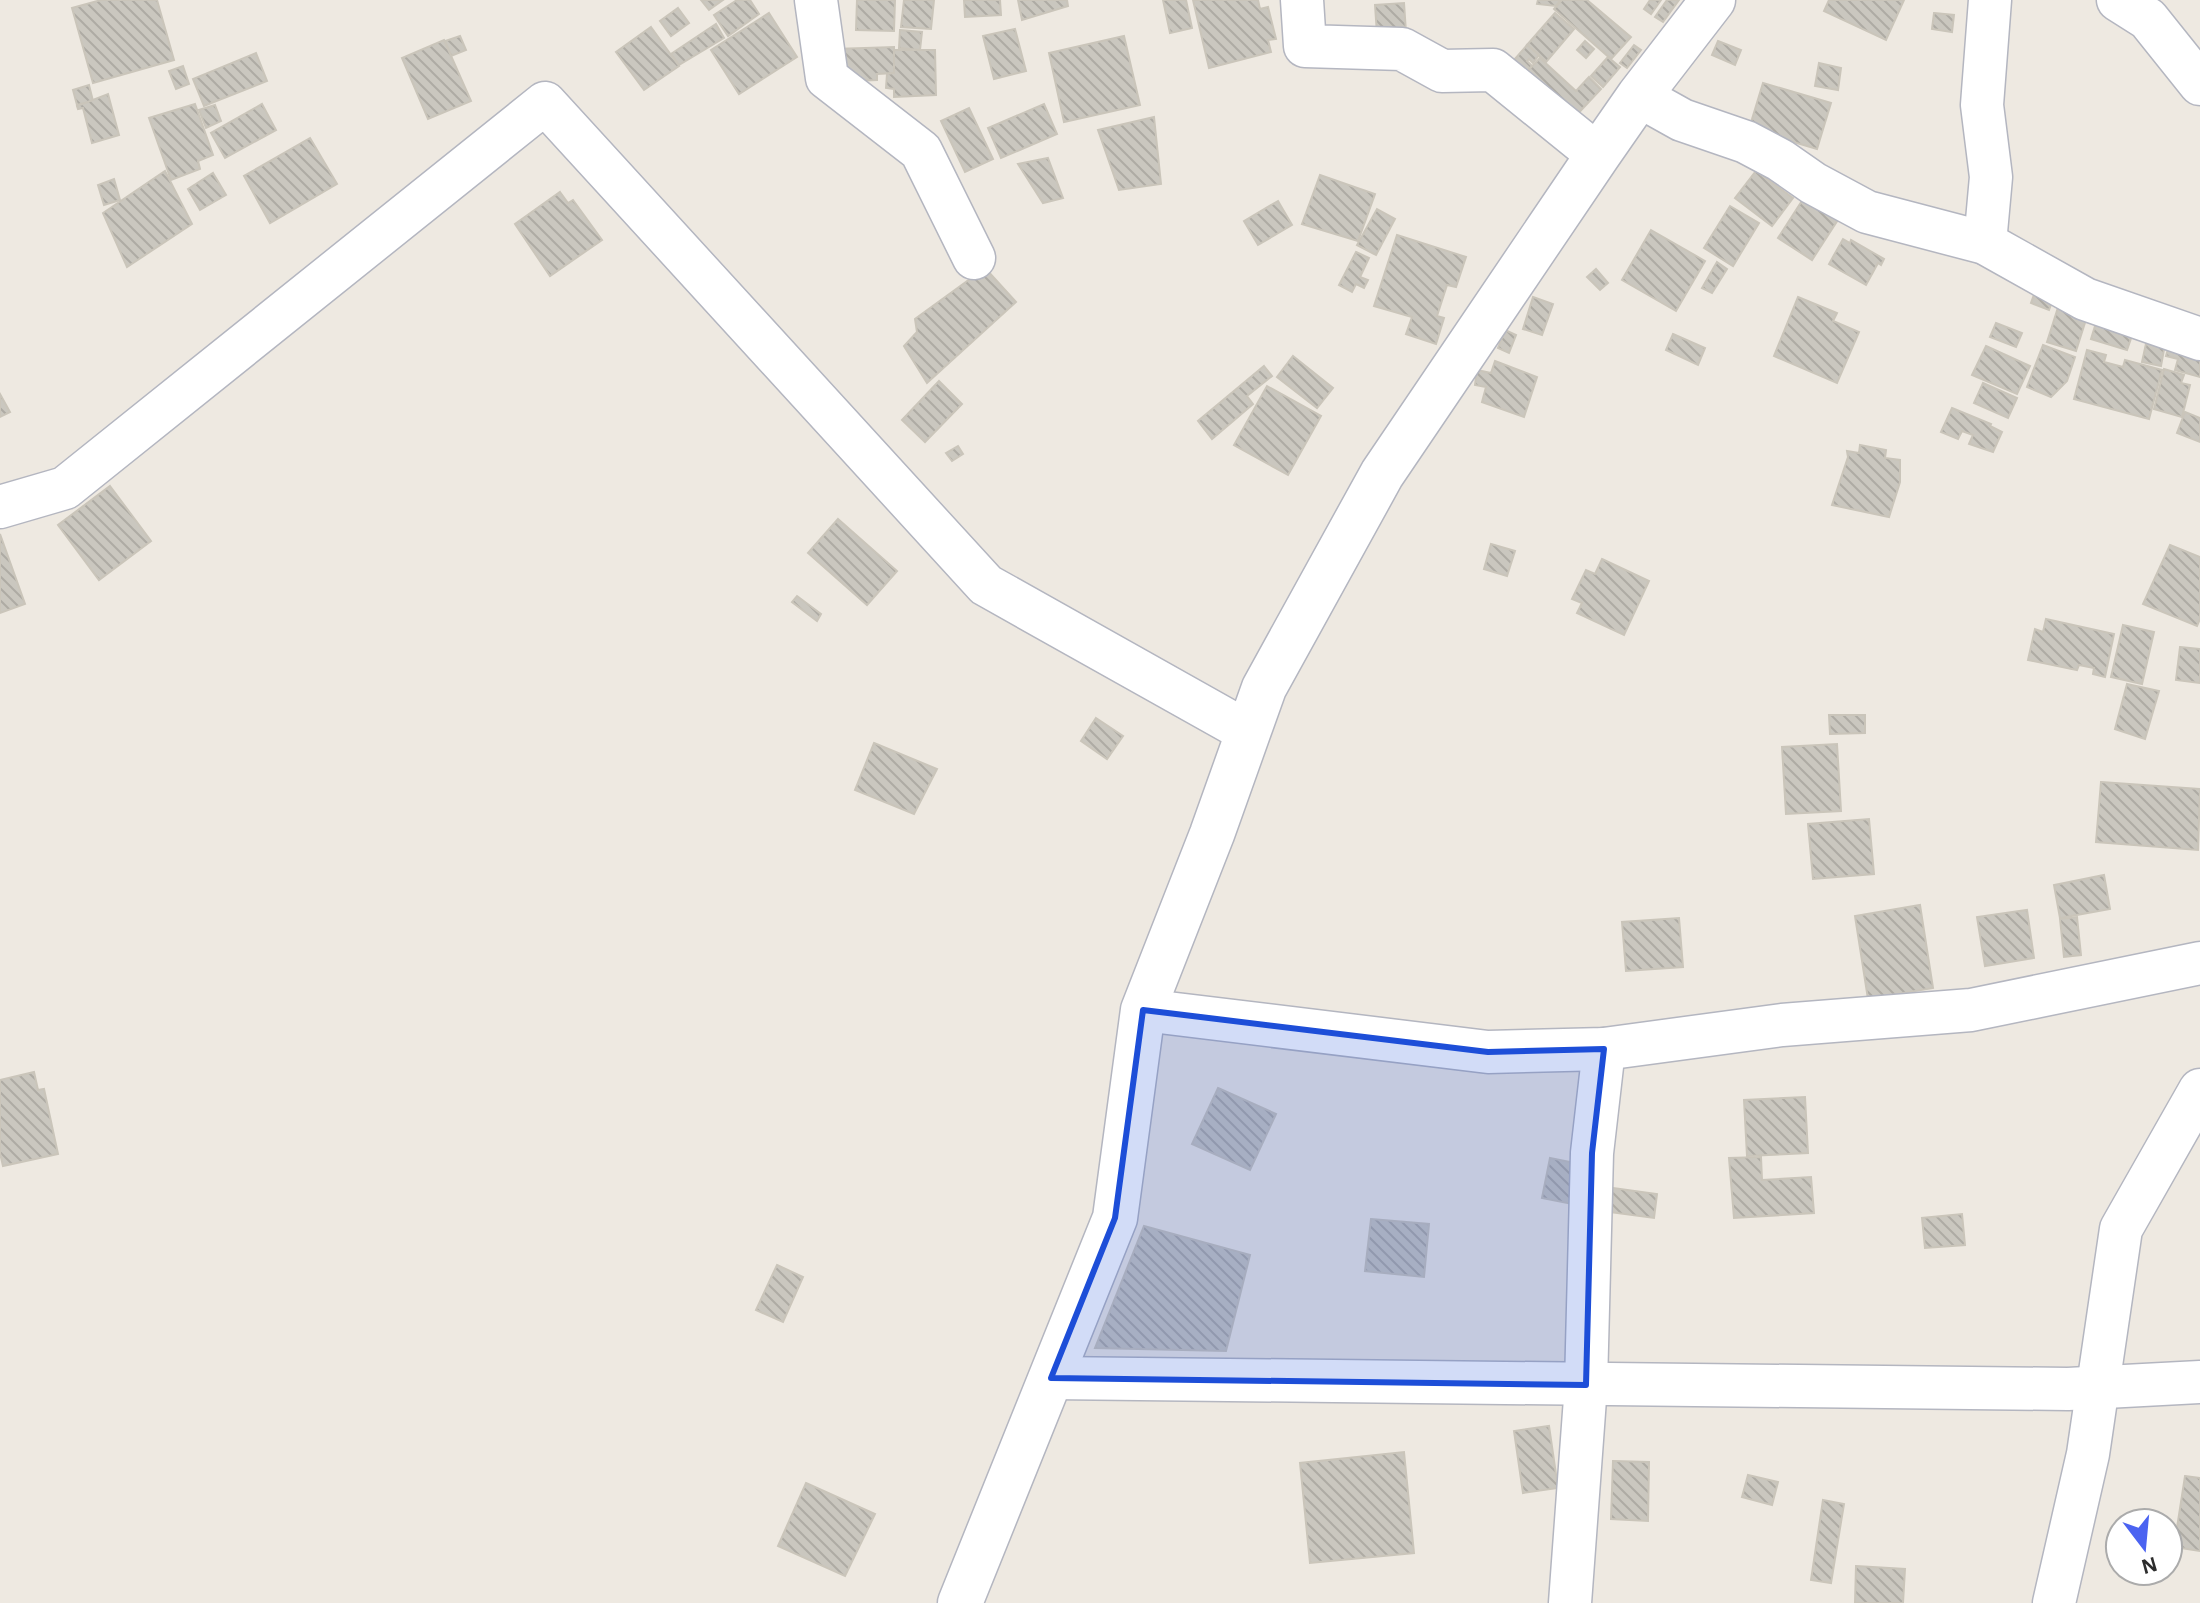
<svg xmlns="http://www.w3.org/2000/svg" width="2200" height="1603" viewBox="0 0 2200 1603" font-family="'Alegreya Sans',sans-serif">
<defs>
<pattern id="building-back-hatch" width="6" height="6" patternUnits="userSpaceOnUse" patternTransform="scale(2)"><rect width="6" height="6" fill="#cac7bf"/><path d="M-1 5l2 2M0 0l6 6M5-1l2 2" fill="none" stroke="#aeaba4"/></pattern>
</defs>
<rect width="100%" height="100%" fill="#eee9e1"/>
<!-- building -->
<g fill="url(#building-back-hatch)" stroke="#cac5ba" stroke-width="2">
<polygon points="101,0 157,0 174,60 93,83 72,8"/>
<polygon points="701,0 723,0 709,10"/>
<polygon points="737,0 750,0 759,14 728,36 714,15"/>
<polygon points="857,0 895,0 894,31 856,30"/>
<polygon points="904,0 934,0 931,29 901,27"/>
<polygon points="964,0 1000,0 1001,15 965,17"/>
<polygon points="1018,0 1067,0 1068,6 1022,20"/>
<polygon points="1163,0 1186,0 1192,28 1170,33"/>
<polygon points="1193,0 1258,0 1260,9 1268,7 1276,39 1268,40 1271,52 1209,68"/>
<polygon points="1538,0 1561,0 1556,6 1537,4"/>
<polygon points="1562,0 1587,0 1631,37 1611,59 1554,9"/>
<polygon points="1650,0 1661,0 1651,14 1644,9"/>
<polygon points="1667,0 1679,0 1663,22 1655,17"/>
<polygon points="1829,0 1904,0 1886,40 1824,11"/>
<polygon points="1404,3 1406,32 1377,34 1375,5"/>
<polygon points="678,8 689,23 671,36 660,21"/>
<polygon points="769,13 797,57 739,94 711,50"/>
<polygon points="1555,13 1574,29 1546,62 1527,45"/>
<polygon points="1934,13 1954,15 1952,32 1932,29"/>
<polygon points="716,24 724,38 679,65 671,54"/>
<polygon points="651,27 679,66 644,90 616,52"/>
<polygon points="1015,29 1026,71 994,79 983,36"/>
<polygon points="900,30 922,32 920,50 899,48"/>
<polygon points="460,36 466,50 451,56 445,41"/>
<polygon points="1124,36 1140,105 1064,122 1049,53"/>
<polygon points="444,40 471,101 428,119 402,58"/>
<polygon points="1585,41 1594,49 1586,58 1577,50"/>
<polygon points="1718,41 1741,50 1735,65 1712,55"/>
<polygon points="1527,45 1539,55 1533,63 1529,59 1527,61 1532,66 1520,78 1508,67"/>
<polygon points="1634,45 1641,50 1627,68 1620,63"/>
<polygon points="894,47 894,73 877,74 877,80 853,81 852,70 836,71 835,49"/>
<polygon points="894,50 935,50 936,95 894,97 894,89 886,88 887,74 894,73"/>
<polygon points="256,53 267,81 204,106 193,79"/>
<polygon points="1608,57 1620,67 1603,87 1591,76"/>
<polygon points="1540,58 1576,91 1589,77 1601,89 1570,122 1522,77"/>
<polygon points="1819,63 1841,68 1838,90 1815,86"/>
<polygon points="183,66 189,84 176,89 169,71"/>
<polygon points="1763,83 1831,103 1817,149 1749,129"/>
<polygon points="89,85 93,101 77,105 73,90"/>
<polygon points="108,94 119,135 92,143 83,108 78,109 77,106"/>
<polygon points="195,104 213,155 198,161 200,169 171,180 149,118"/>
<polygon points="262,104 276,130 225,158 211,133"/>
<polygon points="1044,104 1057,134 1001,158 988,128"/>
<polygon points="215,105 221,121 206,128 199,110"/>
<polygon points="969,108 993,159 965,172 941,121"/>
<polygon points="1154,117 1161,184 1119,190 1098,130"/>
<polygon points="310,138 337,184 270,223 244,176"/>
<polygon points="1048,158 1063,198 1043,203 1018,164"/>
<polygon points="165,171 192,224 127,267 103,213"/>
<polygon points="1756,171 1793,198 1772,226 1735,198"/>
<polygon points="213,173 226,195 200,210 188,189"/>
<polygon points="1320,175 1375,194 1358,241 1302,224"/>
<polygon points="114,179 120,200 104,205 98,185"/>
<polygon points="1809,190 1843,212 1812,260 1778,238"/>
<polygon points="560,192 568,203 573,200 602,240 550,276 515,224"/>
<polygon points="1278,201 1292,225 1258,245 1244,221"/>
<polygon points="1730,206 1759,223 1733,266 1704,248"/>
<polygon points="1377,209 1395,219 1376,255 1357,245"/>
<polygon points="1651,230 1705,261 1676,311 1622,280"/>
<polygon points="1397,235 1466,257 1456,287 1447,285 1437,316 1444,318 1436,344 1406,334 1412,317 1374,306"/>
<polygon points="1843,239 1850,243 1851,240 1884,259 1881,265 1878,263 1866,285 1829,264"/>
<polygon points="1356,252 1369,258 1360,277 1368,280 1364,288 1356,284 1352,292 1339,285"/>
<polygon points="1717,262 1727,269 1712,293 1702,288"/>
<polygon points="985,268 1016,302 927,383 904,346 917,332 915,319"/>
<polygon points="1596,269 1608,283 1600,290 1587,277"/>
<polygon points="2039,281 2057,288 2049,310 2031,303"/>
<polygon points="1533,297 1553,304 1542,335 1523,329"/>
<polygon points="1798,297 1837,313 1833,321 1859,332 1837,383 1774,356"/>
<polygon points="2061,298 2090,307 2076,351 2047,342"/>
<polygon points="2099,313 2136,324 2127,350 2091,339"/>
<polygon points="1996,323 2022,333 2016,347 1990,337"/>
<polygon points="1505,330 1516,335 1509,353 1498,348"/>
<polygon points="1673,334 1705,348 1698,365 1666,350"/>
<polygon points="2172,335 2200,350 2200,377 2175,370 2178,359 2166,356"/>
<polygon points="2147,339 2165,344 2161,366 2142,362"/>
<polygon points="2043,345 2075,357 2067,381 2051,397 2027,387"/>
<polygon points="1986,346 2030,366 2017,394 1972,375"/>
<polygon points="2087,350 2106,355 2104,362 2123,367 2125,360 2162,370 2149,419 2074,399"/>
<polygon points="1293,356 1333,388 1317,408 1277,377"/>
<polygon points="1495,361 1537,377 1524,417 1482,402 1486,387 1475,385 1477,370 1491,373"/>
<polygon points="1264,366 1272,376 1247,396 1253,404 1212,439 1198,421"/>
<polygon points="2164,369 2184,375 2181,383 2190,385 2182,417 2154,409"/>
<polygon points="939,381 962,404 925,442 902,420"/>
<polygon points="1983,383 2017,398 2008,418 1974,403"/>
<polygon points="1267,386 1321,416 1288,475 1234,445"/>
<polygon points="0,394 10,412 0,417"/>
<polygon points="1952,408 1991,424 1990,426 2002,432 1993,452 1969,444 1973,435 1962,431 1958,439 1941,432"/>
<polygon points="2185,412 2200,418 2200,442 2177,433"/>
<polygon points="1860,445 1886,450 1885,458 1900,460 1900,482 1889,517 1832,505 1848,457 1847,451 1859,453"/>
<polygon points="958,446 963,454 952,461 946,453"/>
<polygon points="110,486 151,541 99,580 58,525"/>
<polygon points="838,519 897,571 867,605 808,553"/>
<polygon points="0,534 25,604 0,613"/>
<polygon points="1491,544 1515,551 1507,576 1484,569"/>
<polygon points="2170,545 2200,557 2200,619 2197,626 2143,604"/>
<polygon points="1602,559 1649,581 1624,635 1577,613 1582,603 1572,599 1586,570 1595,574"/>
<polygon points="797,596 821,614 817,621 792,602"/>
<polygon points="2046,619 2114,634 2105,677 2093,674 2094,668 2079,665 2077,670 2028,660 2035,629 2043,632"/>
<polygon points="2123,625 2154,632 2142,684 2111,677"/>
<polygon points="2180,647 2200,649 2200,683 2176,680"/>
<polygon points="2127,684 2159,691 2145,739 2115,729"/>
<polygon points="1829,715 1865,715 1865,733 1830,734"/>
<polygon points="1096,718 1123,736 1107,759 1081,741"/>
<polygon points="874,743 937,769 914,814 855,790"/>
<polygon points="1837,744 1841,811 1786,814 1782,747"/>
<polygon points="2101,782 2200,789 2198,850 2096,842"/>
<polygon points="1869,819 1874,874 1813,879 1808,824"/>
<polygon points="2104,875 2110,909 2060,918 2054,885"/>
<polygon points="1920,905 1933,988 1868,999 1855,916"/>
<polygon points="2027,910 2034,958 1985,966 1977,917"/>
<polygon points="2077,917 2081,955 2064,957 2060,919"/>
<polygon points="1679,918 1683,967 1626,971 1622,922"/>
<polygon points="34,1072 38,1090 44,1089 58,1154 3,1166 0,1153 0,1080"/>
<polygon points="1218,1088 1276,1114 1250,1170 1192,1144"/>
<polygon points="1805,1097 1808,1153 1747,1156 1744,1100"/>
<polygon points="1761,1157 1762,1180 1811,1177 1814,1213 1734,1218 1729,1158"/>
<polygon points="1550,1158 1580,1164 1573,1204 1542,1198"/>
<polygon points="1613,1188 1657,1194 1654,1218 1609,1212"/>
<polygon points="1962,1214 1965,1245 1925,1248 1922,1218"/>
<polygon points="1371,1219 1429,1224 1424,1277 1365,1271"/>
<polygon points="1144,1226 1250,1255 1226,1351 1095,1348"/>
<polygon points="777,1265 803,1277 783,1322 756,1310"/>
<polygon points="1549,1426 1558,1488 1523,1493 1514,1431"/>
<polygon points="1404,1452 1414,1553 1310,1563 1300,1463"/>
<polygon points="1613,1461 1649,1462 1648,1521 1611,1519"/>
<polygon points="1748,1475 1778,1482 1772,1505 1742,1497"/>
<polygon points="2185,1476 2200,1478 2200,1551 2174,1547"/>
<polygon points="806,1483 875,1514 845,1576 778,1546"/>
<polygon points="1823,1500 1844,1504 1831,1583 1811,1580"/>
<polygon points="1856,1566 1905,1569 1903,1603 1855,1603"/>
</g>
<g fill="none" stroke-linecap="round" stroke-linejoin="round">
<defs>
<g id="street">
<polyline points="816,0 827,78 921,151 974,258"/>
<polyline points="1302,0 1305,46 1402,49 1442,71 1493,70 1598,155"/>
<polyline points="2118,0 2148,19 2200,84"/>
<polyline points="1639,96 1682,120 1746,142 1780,160 1813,183 1867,212 1985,243 2085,299 2200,339"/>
<polyline points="1985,243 1991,177 1982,105 1990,0"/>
<polyline points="0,507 65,488 545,103 986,585 1248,732"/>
<polyline points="1143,1010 1488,1052 1604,1049 1782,1025 1971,1010 2200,963"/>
<polyline points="1051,1378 2068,1389 2200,1382"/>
<polyline points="1570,1603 1586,1385 1592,1153 1604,1049"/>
<polyline points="2054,1603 2088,1454 2121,1229 2200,1090"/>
</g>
<polyline id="secondary" points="960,1603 1115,1218 1143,1010 1212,834 1264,688 1382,474 1598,155 1639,96 1713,0"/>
</defs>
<!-- street casing -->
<use href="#street" stroke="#b4b6c0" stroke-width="45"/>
<!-- secondary casing -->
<use href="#secondary" stroke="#b4b6c0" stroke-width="47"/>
<!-- street -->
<use href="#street" stroke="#fff" stroke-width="42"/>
<!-- secondary -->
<use href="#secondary" stroke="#fff" stroke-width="44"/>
</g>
<!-- marked area -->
<path fill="#1d4ed8" fill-opacity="0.2" stroke="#1d4ed8" stroke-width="6" stroke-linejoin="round" d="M1143 1010 1488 1052 1604 1049 1592 1153 1586 1385 1051 1378 1115 1218Z"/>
<!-- north arrow -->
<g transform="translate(2144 1547) rotate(164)"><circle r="38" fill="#ffffff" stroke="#ababab" stroke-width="2"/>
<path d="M0-6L14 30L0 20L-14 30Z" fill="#4b63f1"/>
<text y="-12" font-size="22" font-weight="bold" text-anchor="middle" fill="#2d2d2d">N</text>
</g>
</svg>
